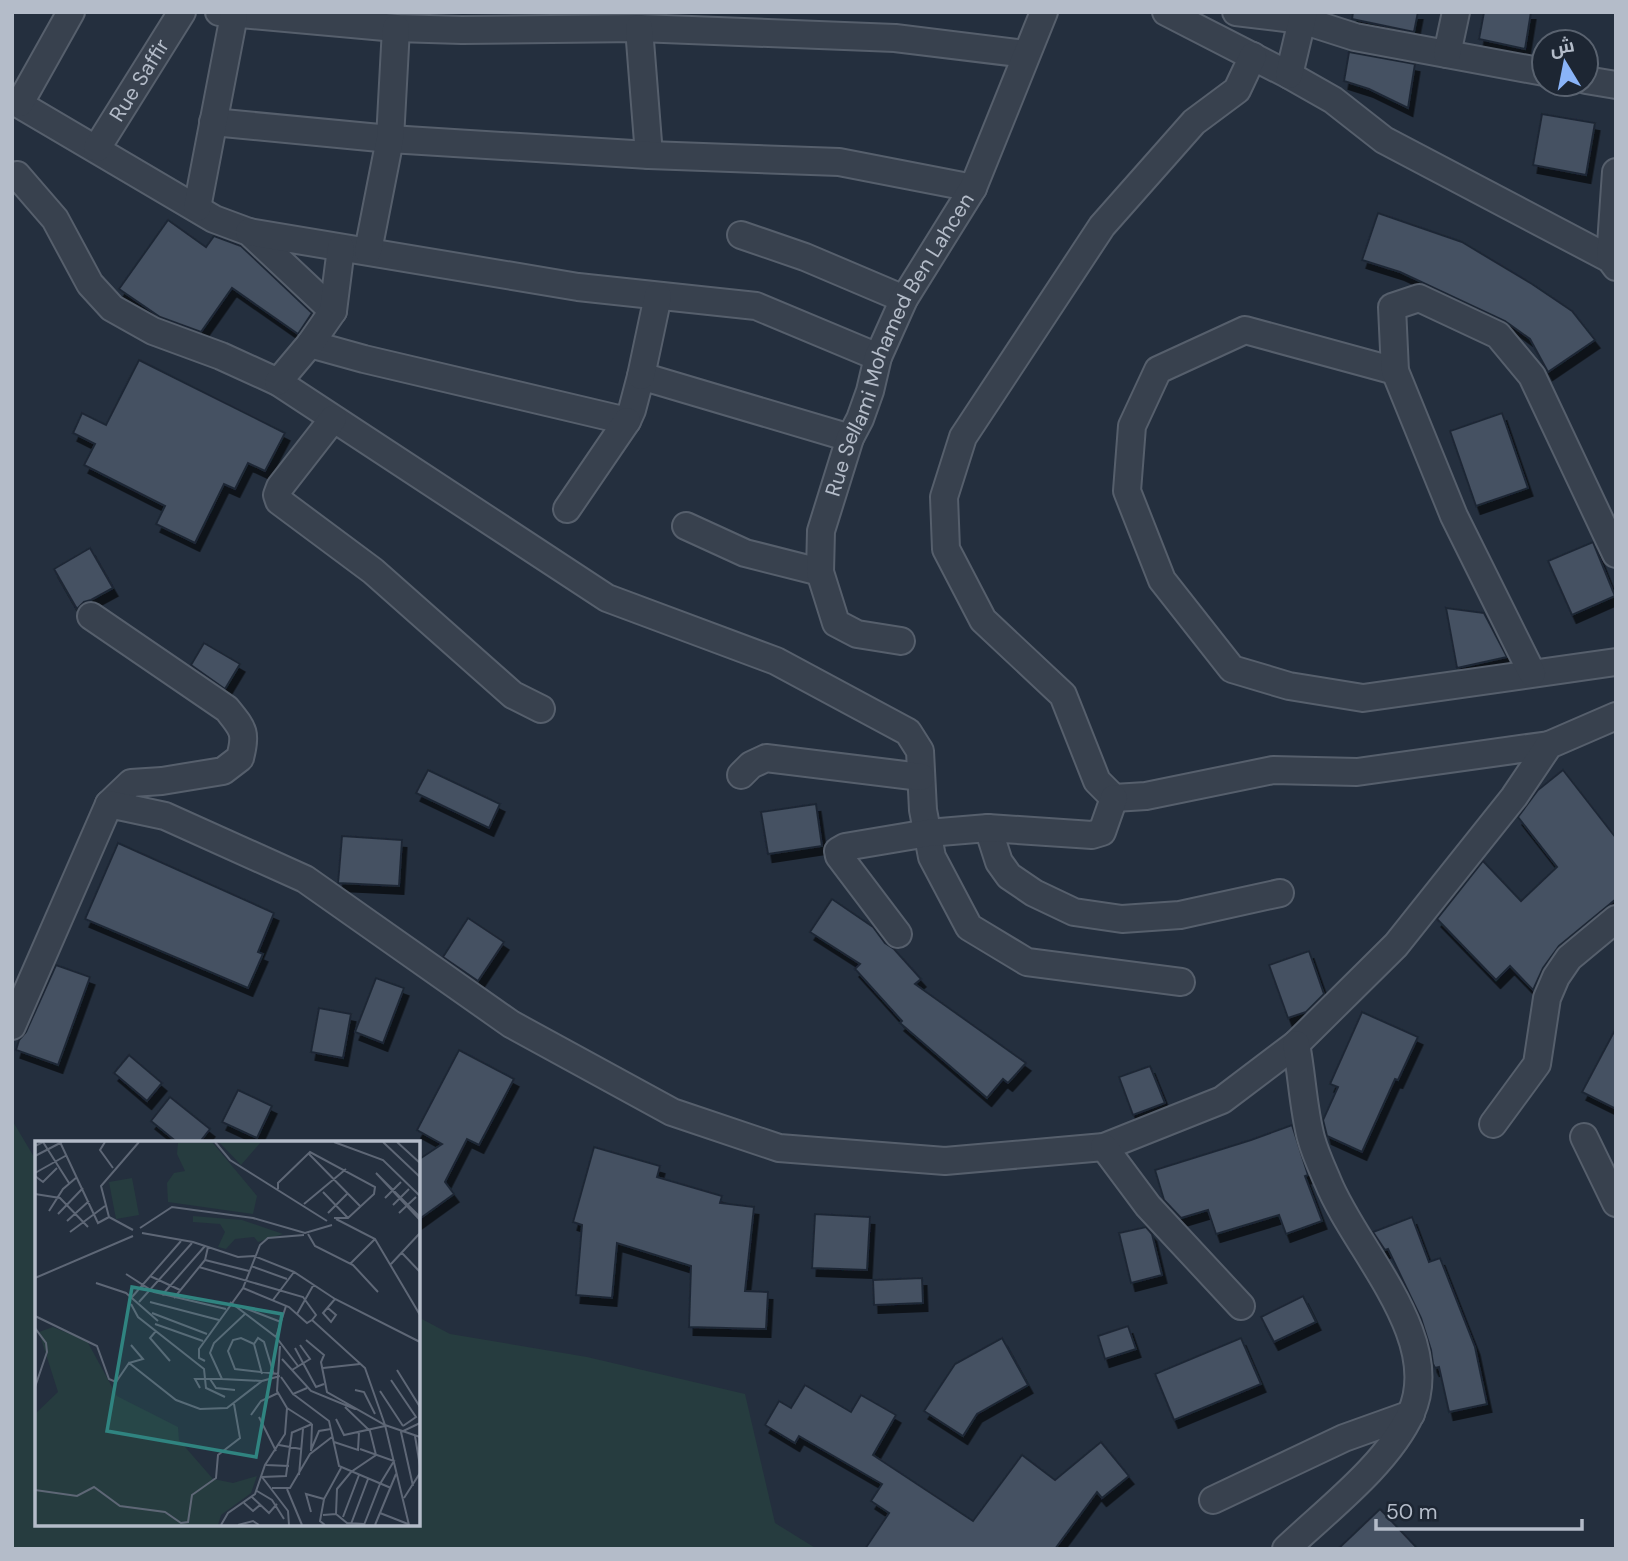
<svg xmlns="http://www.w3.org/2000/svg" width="1628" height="1561" viewBox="0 0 1628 1561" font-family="'DM Sans',Cairo,sans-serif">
<defs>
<filter id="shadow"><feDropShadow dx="4.5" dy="8" stdDeviation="0" flood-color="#0009"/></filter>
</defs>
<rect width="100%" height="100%" fill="#242f3e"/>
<!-- green -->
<polygon fill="#263c3f" points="12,1120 37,1162 37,1524 418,1524 418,1317 450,1334 587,1357 745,1394 775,1523 817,1549 12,1549"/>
<!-- building -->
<g fill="#455162" stroke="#1f2835" stroke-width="2" filter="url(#shadow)">
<polygon points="1353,12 1418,12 1414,32 1352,19"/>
<polygon points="1484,12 1531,12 1525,49 1479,39"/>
<polygon points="1349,52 1415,64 1408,108 1369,89 1344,81"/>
<polygon points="1542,114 1595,123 1586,175 1533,165"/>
<polygon points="1378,213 1462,242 1532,284 1572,311 1595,340 1548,372 1530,339 1505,321 1400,272 1362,260"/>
<polygon points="168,220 206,247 214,236 241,246 312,313 298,334 232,288 201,332 160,317 119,289"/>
<polygon points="139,360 285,433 265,471 248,463 235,489 224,484 195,543 156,524 165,506 84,465 95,444 73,433 82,413 106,425"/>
<polygon points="1502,413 1528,488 1476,506 1450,431"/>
<polygon points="1593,542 1615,596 1572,615 1548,561"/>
<polygon points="90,548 113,588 91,600 84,602 77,609 54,569"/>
<polygon points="1446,608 1484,613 1507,657 1457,668"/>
<polygon points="204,643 240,664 225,689 191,665"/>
<polygon points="428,770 500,804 489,828 416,793"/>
<polygon points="1563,770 1616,838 1616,899 1559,946 1543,968 1533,990 1510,966 1496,980 1437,919 1483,861 1521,901 1557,867 1518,817 1538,790"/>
<polygon points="816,804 822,846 768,854 761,812"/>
<polygon points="342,836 402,840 399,886 338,883"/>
<polygon points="118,843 274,913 258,952 263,954 248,988 85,919"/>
<polygon points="832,899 873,927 885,943 894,949 921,979 915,984 1026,1063 1008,1083 1003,1079 987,1098 900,1023 902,1021 855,969 860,964 810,932"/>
<polygon points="468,918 504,942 478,981 443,957"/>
<polygon points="1309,951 1324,994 1306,1012 1288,1018 1269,965"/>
<polygon points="56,965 90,977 58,1065 16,1050 19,1040 26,1032"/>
<polygon points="376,978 404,988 383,1043 355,1032"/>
<polygon points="319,1008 351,1014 343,1058 311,1052"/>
<polygon points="1362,1012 1418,1037 1398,1080 1395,1079 1362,1152 1327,1136 1323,1120 1338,1087 1330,1084"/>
<polygon points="1616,1028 1616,1109 1582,1092"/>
<polygon points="459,1050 514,1079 479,1145 467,1139 445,1182 454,1194 418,1220 418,1160 442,1144 417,1130"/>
<polygon points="129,1055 162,1083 147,1101 114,1073"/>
<polygon points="1150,1066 1165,1103 1133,1115 1119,1077"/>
<polygon points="238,1090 272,1106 257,1138 222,1122"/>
<polygon points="170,1097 210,1129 199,1143 178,1143 151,1121"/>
<polygon points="1292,1125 1308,1175 1305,1176 1322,1221 1286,1234 1279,1215 1216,1234 1208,1210 1181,1218 1164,1200 1155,1170 1251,1140"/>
<polygon points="594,1147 660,1166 657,1177 722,1196 720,1203 754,1207 745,1291 768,1292 766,1329 689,1327 691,1266 617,1243 612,1298 576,1295 582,1225 573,1222"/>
<polygon points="815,1214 870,1217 867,1270 812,1268"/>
<polygon points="1412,1217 1429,1262 1440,1258 1475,1347 1487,1404 1449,1412 1439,1367 1435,1368 1433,1364 1431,1350 1421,1318 1388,1249 1385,1250 1373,1232"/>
<polygon points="1146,1227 1152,1234 1162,1275 1131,1283 1119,1233"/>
<polygon points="922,1278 923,1303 874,1305 873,1280"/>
<polygon points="1303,1296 1316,1322 1274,1342 1261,1317"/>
<polygon points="1128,1326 1136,1349 1105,1359 1098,1336"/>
<polygon points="1002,1338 1028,1385 977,1414 963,1436 924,1411 955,1364"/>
<polygon points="1241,1338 1261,1384 1174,1420 1155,1374"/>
<polygon points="805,1385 851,1412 861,1395 896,1415 873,1455 973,1521 1022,1455 1055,1480 1101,1442 1129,1476 1102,1498 1097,1492 1055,1549 865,1549 889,1513 871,1501 882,1484 799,1436 795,1443 765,1425 779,1401 791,1408"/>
<polygon points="1380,1509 1418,1549 1338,1549"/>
</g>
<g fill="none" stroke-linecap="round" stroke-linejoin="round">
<defs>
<g id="minor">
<polyline points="219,12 396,28 462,30 639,28 895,38 1026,54"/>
<polyline points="1166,12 1289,75 1333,100 1384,140 1610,259 1616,267"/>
<polyline points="1236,12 1302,20 1355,37 1544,72"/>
<polyline points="639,28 649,155"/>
<polyline points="1447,54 1456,12"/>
<polyline points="1253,56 1237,90 1194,122 1102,226 963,437 944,497 946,549 983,620 1063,695 1097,781 1114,798 1146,796 1273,770 1357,772 1549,745"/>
<polyline points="1289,75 1304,12"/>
<polyline points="1586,80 1616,85"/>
<polyline points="12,100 214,219 249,232 333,311"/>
<polyline points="20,103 71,12"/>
<polyline points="213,122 390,139 649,155 839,162 973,188"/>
<path id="s1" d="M97 148 182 12"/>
<polyline points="17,175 55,219 90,284 112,308 153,331 221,356 278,382 607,598 776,661 908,732 920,751 923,810 932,857 969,927 1027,962 1181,982"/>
<polyline points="197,208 234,15"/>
<polyline points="249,232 578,287 756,306 878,357"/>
<polyline points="741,235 805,257 904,299"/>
<polyline points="368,251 390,139 396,28"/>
<polyline points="1610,259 1616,172"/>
<polyline points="310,344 364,359 627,421 632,410 641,376 850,438"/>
<polyline points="1395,371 1245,330 1158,370 1132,426 1127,491 1162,580 1232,669 1289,686 1363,698 1616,662"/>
<polyline points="641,376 658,296"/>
<polyline points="278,382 310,344 333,311 341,248"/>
<polyline points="333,419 280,487 277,495 279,501 373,571 513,695 541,709"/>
<polyline points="567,509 627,421"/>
<polyline points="686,526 745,553 820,572"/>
<path d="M91 616 227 709C243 729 247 732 240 758L223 771 162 781 131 783 109 804"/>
<path id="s2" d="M901 641 857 634 836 623 820 572 821 531 850 438 860 419 870 391 878 357 904 299 973 188 1044 12"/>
<polyline points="1532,673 1454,516 1395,371 1392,307 1419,298 1498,335 1532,376 1616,554"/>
<polyline points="741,775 751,765 766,758 921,777"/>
<polyline points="988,828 999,862 1009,876 1034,893 1074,912 1122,919 1180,915 1280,893"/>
<polyline points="898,934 839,856 838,851 845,847 928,833 988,828 1092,835 1102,832 1114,798"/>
<polyline points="12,1026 109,804 165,816 305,879 511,1024 672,1112 779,1148 945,1161 1104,1147 1222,1100 1296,1044 1396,945 1514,797 1549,745 1616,716"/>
<polyline points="1493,1124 1537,1064 1547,998 1556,977 1569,958 1616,919"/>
<polyline points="1584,1137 1616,1203"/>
<polyline points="1104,1147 1148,1206 1241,1306"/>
<polyline points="1213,1500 1344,1438 1411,1414"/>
<path d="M1286 1549C1326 1511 1388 1464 1411 1413 1445 1338 1355 1249 1328 1182 1322 1168 1315 1153 1311 1138 1303 1108 1302 1074 1296 1044"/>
</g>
</defs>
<!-- minor casing -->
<use href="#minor" stroke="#565f6c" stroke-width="30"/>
<!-- minor -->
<use href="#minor" stroke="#38414e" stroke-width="26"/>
</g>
<g text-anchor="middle" stroke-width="5" stroke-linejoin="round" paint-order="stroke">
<!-- street labels -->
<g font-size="21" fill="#b4bcc9" stroke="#1d2633">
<text dy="7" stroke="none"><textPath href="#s1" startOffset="80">Rue Saffir</textPath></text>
<text dy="7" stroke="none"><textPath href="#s2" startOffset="366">Rue Sellami Mohamed Ben Lahcen</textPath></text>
</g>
</g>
<!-- overview -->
<g transform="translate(35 1141)">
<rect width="385" height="385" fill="#242f3e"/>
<path d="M177 1 222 55 218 73 133 61 132 42 139 32 150 30 142 13 143 2ZM184 1H226L206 24ZM97 37 104 74 81 78 74 41ZM158 75 207 79 248 93 223 101 219 96 200 98 191 108 183 106 190 91 185 83 158 81ZM18 186 52 200 82 255 143 286 144 299 178 338 198 342 222 335 216 352 186 374 183 384H0V273L23 251 4 191Z" fill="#263c3f"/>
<path fill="none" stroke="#5e6776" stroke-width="2" d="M25 1 63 82 74 76M70 1 65 9 78 27M180 1 195 19 292 80M299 1 348 19 385 55M348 1 385 36M362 1 385 22M0 5 8 1 34 42M273 12 326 66M0 15 27 1M0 32 32 14M0 35 8 41 22 27M243 48V42L275 11 340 46 339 53 313 77H299M288 51 313 77M0 53 25 57 53 86M350 57 366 41M269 63 311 28M358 64 374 48M14 70 28 48 42 36M293 72 312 53M364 72 381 56M23 73 48 47M385 76 341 32 385 79M301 78 340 98 385 174M32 80 54 60M105 87 137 66 218 77 270 92 297 84M98 89 74 76 66 45 104 1M35 91 70 65M107 92 158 101 203 116 219 115 259 131 300 158 385 201M273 93 280 105 318 124 343 151M367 112 385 131M170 119 214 130M315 123 340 98M356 123 385 92M216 125 252 138M164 126 268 156 281 174 277 179M91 133 119 151 191 168M115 135 145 149M0 137 98 95M61 142 91 152 123 180M208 147 254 166 272 182 277 179 330 227 350 284 374 384M127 154 170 105M97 156 146 100M139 157 170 119 173 106M238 159 259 131M104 161 157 102M115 161 184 179M195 161 241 196 263 225M96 163 103 176 169 228 171 247 190 256M207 166 246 181M293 167 301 174 296 181 288 172 300 158M117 172 172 193M211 172 179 202 175 212 187 238 227 240M262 173 279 143M0 175 62 205 74 238 81 241 94 222 141 259 165 268 192 267 227 240 245 235M120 183 168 200M0 187 11 202 12 211 0 246M121 190 115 197 135 220M241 196 251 165M271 199 289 214 286 221 292 251 350 284 385 296M219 203 206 197 198 199 193 210 200 228 244 233M219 203 223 197 229 201 239 234M219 203 227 233M260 207 281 246 289 243M247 218 276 250 320 268M170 220 164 217V208L208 147 225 104 233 97 269 94M94 222 108 218 96 204M288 227 325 223M257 229 275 218 265 204M362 229 385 266M246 236 258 253 272 247M175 238 181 247 200 249M356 239 381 276 368 285M165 247 160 238H187M320 249 329 251 340 273M345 250 368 285M258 253 294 280 304 325 356 347M252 267 277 283M216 274 226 260 243 252M224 276 241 310M301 278 309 294 350 285M256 292 277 283M380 295 385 325M299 301 323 309 324 291M244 304 266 308M325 308 359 320 345 343 329 384M276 309 284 290 296 288M276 310 277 283M231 324 254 325M264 334 268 288M227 336 251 335 257 291M227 336 253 370 254 384M378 345 366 291 385 282M237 347H255L275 313 297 296M252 348 267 384M0 349 42 355 59 346 85 365 130 371 146 382 153 381 157 354 181 337 183 314 205 297 199 263M222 350 237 359 249 378M217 356 234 372 242 363M369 357 385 332M209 362 218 370 225 364M276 371 271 353 289 358M345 372 373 383M301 373 302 348 316 331 341 314 335 290 310 266M288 374 301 373 312 382 329 383M308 376 324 334M316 383 333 338M186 384 193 372 220 353 230 324 250 293 252 267 242 250 245 205M203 384 218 380 224 384M290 384 285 380 289 358 306 327M340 384 361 333"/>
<path fill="#308480" fill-opacity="0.15" stroke="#308480" stroke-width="3.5" d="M97 146 247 173 221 316 72 290Z"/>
<rect width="385" height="385" fill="none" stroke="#b4bcc9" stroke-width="3.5"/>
</g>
<!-- border -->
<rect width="1628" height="1561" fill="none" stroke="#b4bcc9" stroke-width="28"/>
<!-- north arrow -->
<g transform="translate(1565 63) rotate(350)"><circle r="33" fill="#1d2633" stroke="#59626f" stroke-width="2"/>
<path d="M0-5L12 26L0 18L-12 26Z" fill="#8ab4f8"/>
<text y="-10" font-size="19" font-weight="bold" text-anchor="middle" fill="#b4bcc9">ش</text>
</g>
<!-- scale -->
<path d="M1376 1519v10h206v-10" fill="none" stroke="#b4bcc9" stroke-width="3.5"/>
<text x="1386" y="1519" font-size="21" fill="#b4bcc9" stroke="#1d2633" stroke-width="5" paint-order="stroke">50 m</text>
</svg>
